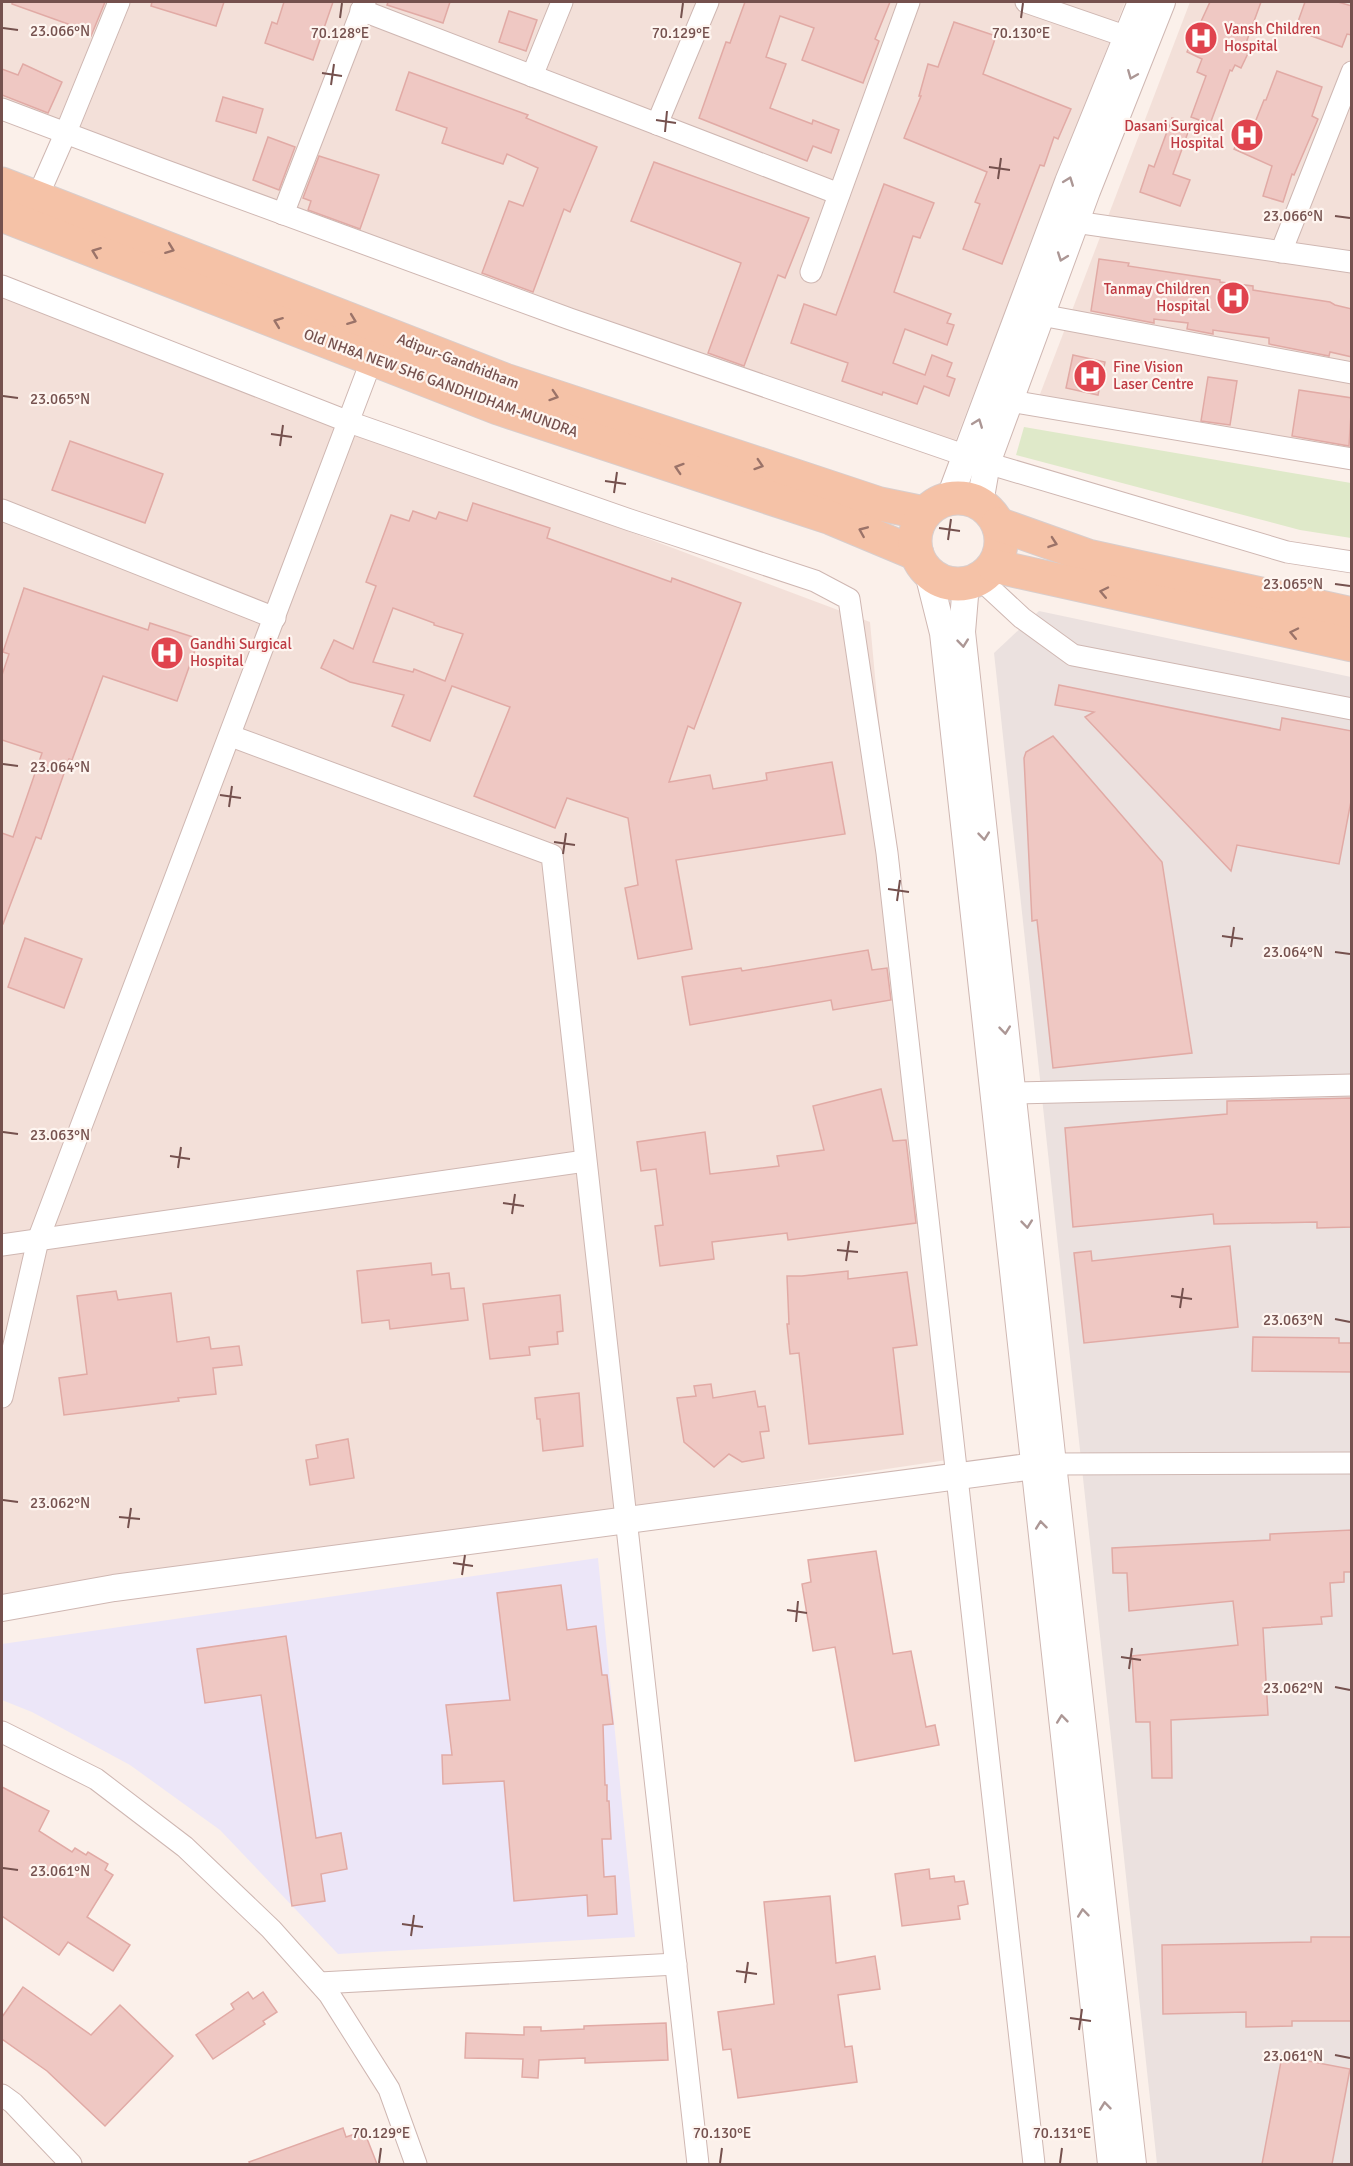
<svg xmlns="http://www.w3.org/2000/svg" width="1353" height="2166" viewBox="0 0 1353 2166" font-family="Signika,sans-serif">
<rect width="100%" height="100%" fill="#fbf0ea"/>
<!-- residential -->
<g fill="#f3e0d9">
<polygon points="2,2 1125,2 953,447 2,104"/>
<polygon points="1190,2 1351,2 1351,463 1037,402"/>
<polygon points="2,296 870,622 904,992 960,1458 382,1545 2,1605"/>
</g>
<!-- industrial -->
<polygon fill="#ebe1df" points="1039,611 1351,677 1351,2164 1157,2164 994,653"/>
<!-- education -->
<polygon fill="#ece6f8" points="598,1558 635,1937 338,1954 220,1830 130,1765 32,1712 2,1700 2,1644"/>
<!-- green -->
<polygon fill="#dfe9c9" points="1024,427 1351,483 1351,538 1300,530 1016,455"/>
<!-- building -->
<g fill="#efc8c3" stroke="#e1aaa5" stroke-width="1.5" fill-rule="evenodd">
<polygon points="12,2 105,2 91,36 67,27 68,24 12,4"/>
<polygon points="152,2 224,2 216,26 151,6"/>
<polygon points="284,2 333,2 313,60 265,43 272,22 277,24"/>
<polygon points="388,2 450,2 443,23 387,5"/>
<polygon points="745,2 890,2 875,39 879,41 863,83 802,60 814,28 780,16 766,57 786,64 770,108 812,124 813,120 839,130 831,153 813,146 807,161 699,118 726,42 730,43"/>
<polygon points="1210,2 1261,2 1246,43 1252,45 1241,68 1235,65 1232,71 1230,70 1210,124 1191,117 1206,76 1197,72 1202,59 1187,52"/>
<polygon points="1305,2 1338,2 1352,6 1352,35 1347,34 1342,47 1295,30"/>
<polygon points="509,11 537,20 526,51 499,42"/>
<polygon points="954,22 996,36 983,74 1071,109 1058,139 1054,137 1044,166 1040,165 1002,264 963,249 980,204 975,202 987,172 904,138 921,96 919,96 928,64 938,67"/>
<polygon points="23,64 62,82 48,113 2,95 2,69 18,75"/>
<polygon points="1277,71 1322,87 1312,116 1318,119 1294,175 1292,174 1283,202 1263,196 1272,166 1234,149 1246,122 1254,125 1264,100 1266,100"/>
<polygon points="409,72 528,115 526,118 597,147 570,212 564,209 533,292 482,273 509,201 523,206 538,168 507,154 503,164 442,143 447,128 396,110"/>
<polygon points="223,97 263,109 256,133 216,121"/>
<polygon points="1172,118 1191,124 1173,174 1190,180 1180,206 1140,192 1149,165 1154,167"/>
<polygon points="268,137 295,147 279,190 253,180"/>
<polygon points="319,156 379,175 360,229 308,210 311,201 303,198"/>
<polygon points="654,162 809,218 785,278 778,275 744,366 708,353 741,263 631,221"/>
<polygon points="884,184 934,203 920,238 913,236 894,292 951,314 947,323 954,325 947,345 905,329 893,363 925,375 932,355 952,363 947,376 955,379 949,396 924,386 917,404 883,392 882,395 842,381 848,363 791,343 804,304 836,315"/>
<polygon points="1099,259 1129,263 1128,266 1220,280 1220,282 1253,286 1253,290 1330,302 1335,305 1352,309 1352,357 1330,352 1329,356 1269,344 1269,338 1213,330 1213,334 1187,329 1188,323 1154,319 1154,323 1091,311"/>
<polygon points="1073,355 1105,362 1098,395 1066,388"/>
<polygon points="1208,377 1237,381 1230,425 1201,421"/>
<polygon points="1299,390 1352,398 1349,446 1292,436"/>
<polygon points="70,441 163,474 145,523 52,490"/>
<path d="M473 503 550 528 547 538 671 582 672 578 741 603 694 729 688 726 669 782 710 775 713 789 767 780 766 773 832 762 845 834 676 860 692 949 638 959 625 888 638 885 628 818 567 798 555 828 474 796 510 707 452 686 430 741 392 726 404 695 350 682 321 668 334 640 353 649 376 586 366 582 391 515 409 521 413 511 436 519 439 512 467 521ZM393 608 434 623V625L463 634 445 681 414 669 413 672 373 662Z"/>
<polygon points="24,588 148,630 150,623 199,639 177,701 103,676 72,760 69,759 41,839 36,837 3,924 2,924 2,833 13,837 42,753 2,740 2,675 9,654 3,652"/>
<polygon points="1059,685 1280,730 1282,718 1352,731 1352,796 1339,864 1237,845 1231,871 1085,717 1094,712 1055,705"/>
<polygon points="1053,736 1162,862 1192,1053 1053,1068 1037,920 1032,921 1024,758 1026,752"/>
<polygon points="25,938 82,959 64,1008 8,987"/>
<polygon points="868,950 872,970 887,968 891,1000 833,1010 831,1000 690,1025 682,977 741,968 742,971"/>
<polygon points="881,1089 893,1141 906,1140 916,1223 788,1240 787,1233 712,1242 714,1259 660,1266 655,1226 663,1225 656,1169 641,1171 637,1142 705,1132 710,1174 779,1166 777,1156 824,1150 813,1106"/>
<polygon points="1352,1098 1352,1227 1317,1228 1317,1222 1214,1224 1213,1214 1073,1227 1065,1128 1227,1114 1227,1101"/>
<polygon points="1230,1246 1238,1327 1084,1343 1074,1253 1091,1251 1092,1261"/>
<polygon points="431,1263 432,1275 449,1273 451,1289 464,1288 468,1320 390,1329 389,1320 362,1323 357,1271"/>
<polygon points="848,1271 848,1279 907,1272 917,1345 893,1348 903,1434 809,1444 799,1353 790,1354 787,1324 789,1324 787,1276 802,1276"/>
<polygon points="116,1291 118,1300 171,1293 177,1342 209,1337 211,1349 239,1346 242,1365 213,1368 216,1394 178,1398 179,1401 64,1415 59,1378 87,1374 77,1296"/>
<polygon points="560,1295 563,1331 557,1332 558,1344 529,1347 530,1355 490,1359 483,1304"/>
<polygon points="1253,1337 1339,1338 1339,1343 1352,1343 1352,1372 1252,1371"/>
<polygon points="711,1384 713,1398 755,1391 758,1407 765,1406 769,1431 760,1432 764,1458 742,1462 729,1454 714,1467 684,1442 677,1398 696,1396 694,1386"/>
<polygon points="579,1393 583,1446 543,1451 540,1419 537,1419 535,1398"/>
<polygon points="348,1439 354,1478 310,1485 306,1460 318,1458 316,1445"/>
<polygon points="1352,1530 1352,1572 1344,1572 1344,1582 1330,1583 1332,1616 1321,1617 1322,1624 1263,1628 1268,1715 1171,1720 1172,1778 1152,1778 1150,1722 1136,1722 1132,1656 1238,1645 1233,1601 1129,1611 1127,1573 1113,1573 1112,1548 1270,1540 1270,1534"/>
<polygon points="876,1551 893,1654 911,1651 926,1727 935,1725 939,1745 855,1761 835,1647 813,1651 802,1584 811,1582 808,1560"/>
<polygon points="561,1585 567,1630 596,1626 602,1675 607,1675 613,1724 603,1725 605,1785 607,1785 607,1801 609,1801 611,1839 602,1839 604,1877 615,1876 617,1914 588,1916 587,1895 514,1901 504,1781 443,1784 442,1755 452,1755 446,1705 510,1700 497,1593"/>
<polygon points="286,1636 316,1838 341,1833 347,1869 321,1874 325,1901 292,1906 261,1695 205,1703 197,1649"/>
<polygon points="2,1787 49,1811 39,1831 72,1852 75,1848 86,1855 88,1852 108,1864 105,1870 113,1875 87,1917 130,1945 113,1971 68,1942 59,1955 2,1916"/>
<polygon points="929,1869 930,1879 954,1876 955,1882 964,1881 968,1904 958,1906 960,1919 902,1926 895,1874"/>
<polygon points="830,1896 836,1963 875,1956 880,1989 838,1995 845,2047 852,2046 857,2082 738,2098 731,2049 723,2050 718,2012 774,2004 764,1902"/>
<polygon points="1311,1937 1352,1937 1352,2021 1292,2021 1292,2026 1246,2027 1246,2012 1163,2014 1162,1945 1311,1942"/>
<polygon points="23,1987 91,2035 120,2005 173,2056 105,2126 47,2071 2,2039 2,2017"/>
<polygon points="248,1992 253,1999 263,1992 277,2012 263,2021 265,2024 213,2059 196,2035 234,2009 231,2004"/>
<polygon points="666,2023 668,2060 585,2063 585,2058 539,2060 538,2078 522,2077 523,2059 465,2058 466,2033 524,2035 524,2027 541,2027 541,2031 584,2029 584,2026"/>
<polygon points="1282,2056 1350,2069 1332,2164 1262,2164"/>
<polygon points="343,2128 346,2137 364,2131 377,2164 250,2164 249,2162"/>
</g>
<g fill="none" stroke-linecap="round" stroke-linejoin="round">
<defs>
<g id="minor">
<polyline points="1026,2 1142,42"/>
<polyline points="361,10 839,194"/>
<polyline points="532,76 562,2"/>
<polyline points="2,109 161,169 570,319 987,463 1287,552 1352,562"/>
<polyline points="657,124 708,2"/>
<polyline points="37,198 66,132 119,2"/>
<polyline points="283,214 365,2"/>
<polyline points="1075,222 1352,262"/>
<polyline points="1281,252 1352,72"/>
<polyline points="811,272 909,2"/>
<polyline points="2,286 349,422 630,520 815,581 849,599 887,853 1034,2164"/>
<polyline points="1041,315 1352,373"/>
<polyline points="1010,401 1352,459"/>
<polyline points="2,510 275,618"/>
<polyline points="980,579 1022,618 1073,655 1352,709"/>
<polyline points="231,736 552,855 698,2164"/>
<polyline points="1012,1093 1352,1085"/>
<polyline points="2,1245 585,1161"/>
<polyline points="2,1397 38,1240 372,359"/>
<polyline points="1053,1464 1352,1463"/>
<polyline points="2,1732 96,1779 185,1847 271,1929 329,1994 389,2089 416,2164"/>
<polyline points="320,1983 676,1964"/>
<polyline points="2,2095 13,2103 71,2164"/>
</g>
<g id="tertiary">
<polyline points="950,497 1068,182 1141,2"/>
<polyline points="980,503 987,463 1087,191 1162,2"/>
<polyline points="928,573 943,633 1111,2164"/>
<polyline points="966,584 962,632 1053,1464 1133,2164"/>
<polyline points="2,1608 114,1588 1050,1464"/>
</g>
<g id="primary">
<polyline points="2,184 505,380 880,504 924,513"/>
<polyline points="2,215 498,408 831,518 917,554"/>
<circle cx="958" cy="541" r="43"/>
<polyline points="998,524 1088,556 1352,614"/>
<polyline points="994,566 1352,645"/>
</g>
</defs>
<!-- minor casing -->
<use href="#minor" stroke="#cfb7b2" stroke-width="23"/>
<!-- tertiary casing -->
<use href="#tertiary" stroke="#cfb7b2" stroke-width="28"/>
<!-- primary casing -->
<use href="#primary" stroke="#d8cecd" stroke-width="35"/>
<!-- minor -->
<use href="#minor" stroke="#fff" stroke-width="21"/>
<!-- tertiary -->
<use href="#tertiary" stroke="#fff" stroke-width="26"/>
<!-- primary -->
<use href="#primary" stroke="#f5c2a7" stroke-width="33"/>
</g>
<!-- one-way arrows -->
<defs><path id="oneway-chevron" d="M-2-3.5L2.5 0L-2 3.5" fill="none" stroke-width="1.6" stroke-linecap="round" stroke-linejoin="round" transform="scale(1.5)"/></defs>
<g stroke="#ac9795">
<use href="#oneway-chevron" transform="translate(1132 75) rotate(112)"/>
<use href="#oneway-chevron" transform="translate(1069 181) rotate(-69)"/>
<use href="#oneway-chevron" transform="translate(1062 257) rotate(110)"/>
<use href="#oneway-chevron" transform="translate(978 423) rotate(-69)"/>
<use href="#oneway-chevron" transform="translate(963 643) rotate(84)"/>
<use href="#oneway-chevron" transform="translate(984 836) rotate(84)"/>
<use href="#oneway-chevron" transform="translate(1005 1030) rotate(84)"/>
<use href="#oneway-chevron" transform="translate(1027 1224) rotate(84)"/>
<use href="#oneway-chevron" transform="translate(1041 1525) rotate(-96)"/>
<use href="#oneway-chevron" transform="translate(1062 1719) rotate(-96)"/>
<use href="#oneway-chevron" transform="translate(1083 1913) rotate(-96)"/>
<use href="#oneway-chevron" transform="translate(1105 2106) rotate(-96)"/>
</g>
<g stroke="#9b7369">
<use href="#oneway-chevron" transform="translate(170 249) rotate(21)"/>
<use href="#oneway-chevron" transform="translate(96 252) rotate(-159)"/>
<use href="#oneway-chevron" transform="translate(352 320) rotate(21)"/>
<use href="#oneway-chevron" transform="translate(278 322) rotate(-159)"/>
<use href="#oneway-chevron" transform="translate(554 396) rotate(18)"/>
<use href="#oneway-chevron" transform="translate(759 465) rotate(18)"/>
<use href="#oneway-chevron" transform="translate(679 468) rotate(-162)"/>
<use href="#oneway-chevron" transform="translate(863 531) rotate(-157)"/>
<use href="#oneway-chevron" transform="translate(1053 543) rotate(19)"/>
<use href="#oneway-chevron" transform="translate(1104 592) rotate(-168)"/>
<use href="#oneway-chevron" transform="translate(1294 633) rotate(-168)"/>
</g>
<!-- ticks -->
<path fill="none" stroke="#75514e" stroke-width="2" d="M340 18 342 3M681 18 683 3M1021 18 1023 3M3 28 18 30M322 73 342 76M331 85 334 64M656 120 676 123M665 132 667 111M989 167 1010 170M998 179 1001 158M1335 216 1350 218M3 396 18 398M271 434 292 437M280 446 283 425M605 481 626 484M614 493 617 472M939 528 960 531M948 540 951 519M1335 584 1350 586M3 764 18 766M220 795 241 798M229 807 232 786M554 842 575 845M563 854 566 833M888 889 909 892M897 901 900 880M1222 936 1243 939M1231 947 1234 927M1335 952 1350 954M3 1132 18 1134M170 1156 190 1159M178 1168 181 1147M503 1203 524 1206M512 1214 515 1194M837 1250 858 1252M846 1261 849 1241M1171 1296 1192 1299M1180 1308 1183 1288M1335 1319 1350 1322M3 1500 18 1502M119 1517 140 1519M128 1528 131 1508M453 1563 473 1566M462 1575 465 1555M787 1610 807 1613M796 1622 798 1601M1121 1657 1141 1660M1129 1669 1132 1648M1335 1687 1350 1690M3 1868 18 1870M402 1924 423 1927M411 1936 414 1915M736 1971 757 1974M745 1983 748 1962M1070 2018 1091 2021M1079 2030 1082 2009M1335 2055 1350 2058M379 2163 381 2148M720 2163 722 2148M1060 2163 1062 2148"/>
<!-- icons -->
<defs>
<symbol id="hospital-disc" viewBox="-11 -11 22 22"><circle r="9.5" fill="#e0444e" stroke="#fef5f0"/><path d="M-5-5h3v3.5h4V-5h3V5h-3V1.5h-4V5h-3Z" fill="#fff"/></symbol>
</defs>
<g fill-rule="evenodd">
<use href="#hospital-disc" x="1182" y="19" width="38" height="38"/>
<use href="#hospital-disc" x="1228" y="116" width="38" height="38"/>
<use href="#hospital-disc" x="1214" y="279" width="38" height="38"/>
<use href="#hospital-disc" x="1071" y="357" width="38" height="38"/>
<use href="#hospital-disc" x="148" y="634" width="38" height="38"/>
</g>
<g text-anchor="middle" stroke-width="4.5" stroke-linejoin="round" paint-order="stroke">
<!-- health labels -->
<g font-size="15" fill="#be3a42" stroke="#fef5f0" text-anchor="start">
<text x="1224" y="34">Vansh Children<tspan x="1224" dy="17">Hospital</tspan></text>
<text x="1224" y="131" text-anchor="end">Dasani Surgical<tspan x="1224" dy="17">Hospital</tspan></text>
<text x="1210" y="294" text-anchor="end">Tanmay Children<tspan x="1210" dy="17">Hospital</tspan></text>
<text x="1113" y="372">Fine Vision<tspan x="1113" dy="17">Laser Centre</tspan></text>
<text x="190" y="649">Gandhi Surgical<tspan x="190" dy="17">Hospital</tspan></text>
</g>
<!-- street labels -->
<g font-size="15" fill="#75514e" stroke="#fef5f0">
<text transform="translate(458 361) rotate(21)" y="5">Adipur-Gandhidham</text>
<text transform="translate(441 383) rotate(20)" y="5">Old NH8A NEW SH6 GANDHIDHAM-MUNDRA</text>
</g>
</g>
<g font-size="15" text-anchor="middle" fill="#75514e" stroke="#fef5f0" stroke-width="4.5" stroke-linejoin="round" paint-order="stroke">
<text x="60" y="36">23.066°N</text>
<text x="340" y="38">70.128°E</text>
<text x="681" y="38">70.129°E</text>
<text x="1021" y="38">70.130°E</text>
<text x="1293" y="221">23.066°N</text>
<text x="60" y="404">23.065°N</text>
<text x="1293" y="589">23.065°N</text>
<text x="60" y="772">23.064°N</text>
<text x="1293" y="957">23.064°N</text>
<text x="60" y="1140">23.063°N</text>
<text x="1293" y="1325">23.063°N</text>
<text x="60" y="1508">23.062°N</text>
<text x="1293" y="1693">23.062°N</text>
<text x="60" y="1876">23.061°N</text>
<text x="1293" y="2061">23.061°N</text>
<text x="381" y="2138">70.129°E</text>
<text x="722" y="2138">70.130°E</text>
<text x="1062" y="2138">70.131°E</text>
</g>
<!-- border -->
<rect width="1353" height="2166" fill="none" stroke="#75514e" stroke-width="6"/>
</svg>
